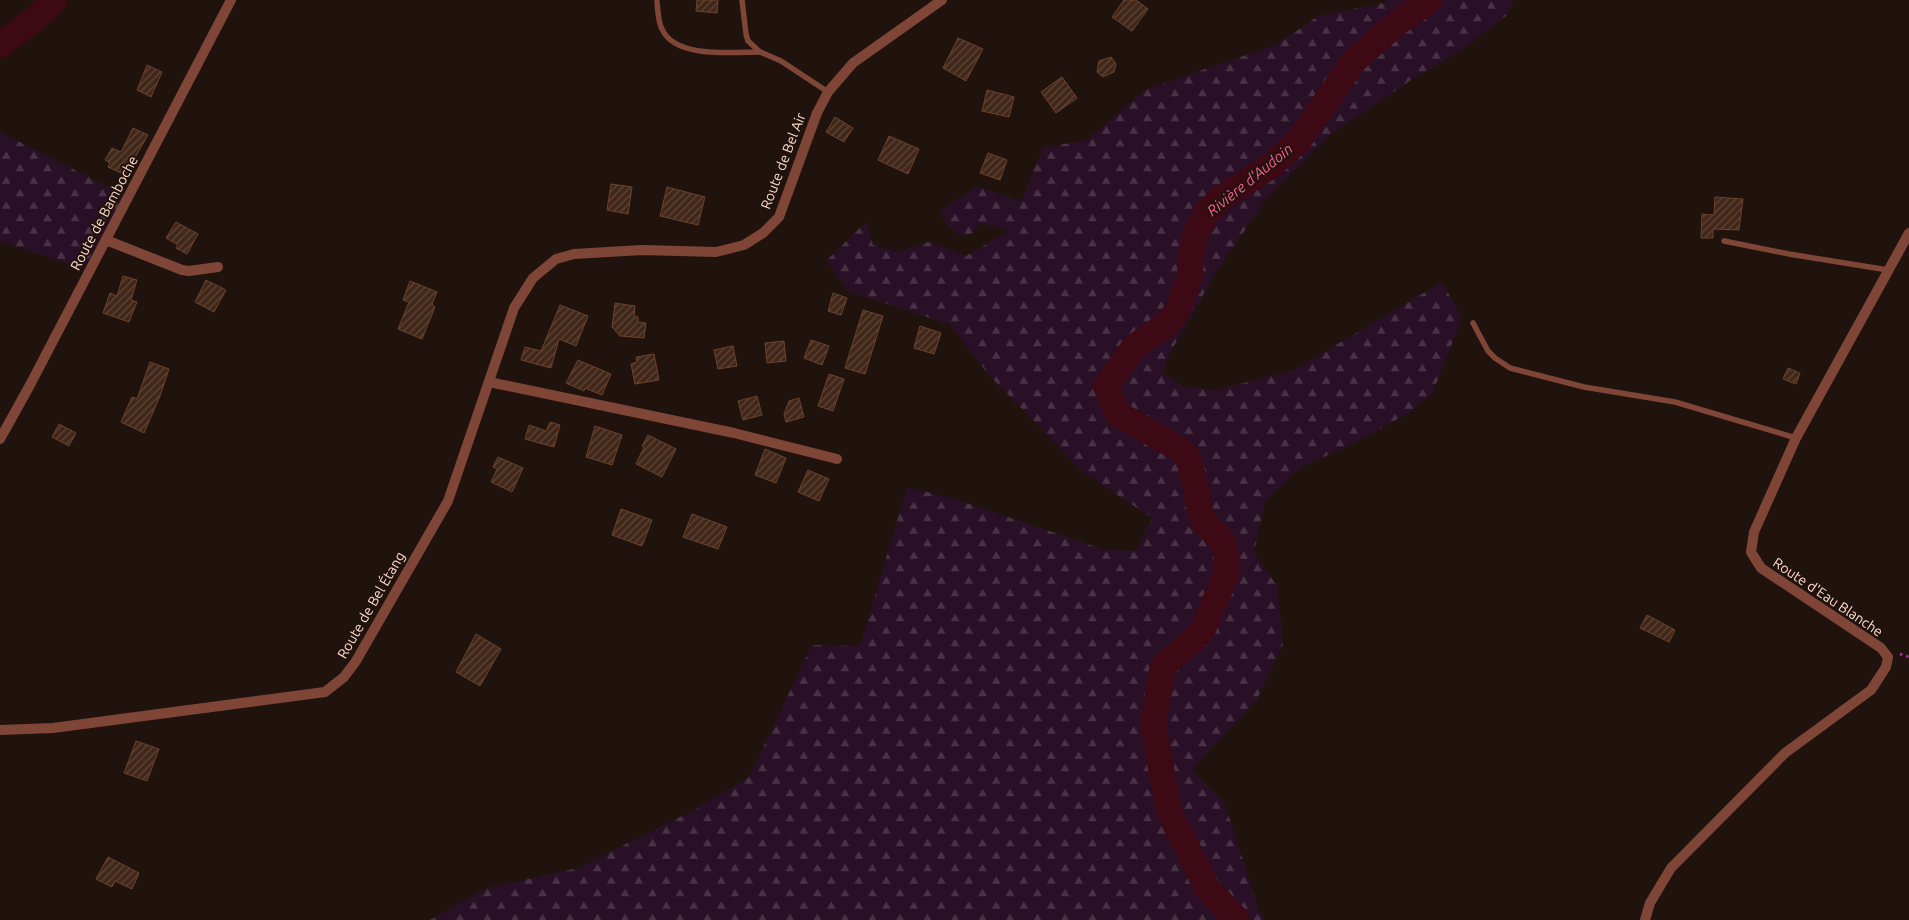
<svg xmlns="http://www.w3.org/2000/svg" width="1909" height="920" viewBox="0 0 1909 920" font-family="Ubuntu,sans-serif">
<defs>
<pattern id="forest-firs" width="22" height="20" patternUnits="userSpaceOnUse" patternTransform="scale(1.25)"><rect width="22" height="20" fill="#2a1027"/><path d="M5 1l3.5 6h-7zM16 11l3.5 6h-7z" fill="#4a3245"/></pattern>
<pattern id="building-hatch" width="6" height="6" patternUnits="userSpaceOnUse" patternTransform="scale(1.25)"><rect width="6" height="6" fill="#412719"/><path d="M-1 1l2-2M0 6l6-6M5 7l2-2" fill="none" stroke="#5e4639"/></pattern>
</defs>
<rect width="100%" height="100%" fill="#20130d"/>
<!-- forest -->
<g fill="url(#forest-firs)">
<polygon points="1388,0 1514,0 1507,15 1464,48 1408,82 1331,134 1267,198 1215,274 1170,353 1162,372 1183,387 1216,390 1294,370 1442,282 1462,318 1433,392 1410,412 1358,441 1300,468 1265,502 1254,552 1277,586 1283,645 1257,699 1192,770 1225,804 1259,910 1265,920 430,920 487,888 578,868 692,811 749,777 812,645 860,646 907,487 955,499 1105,550 1136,551 1152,518 1083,472 989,375 949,324 847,291 827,260 866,222 873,245 898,252 929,242 966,256 1010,230 979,223 973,233 961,236 948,226 940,212 976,186 1021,202 1043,147 1085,141 1147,89 1276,45 1318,16 1383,3"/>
<polygon points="0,132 124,195 84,269 0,241"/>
</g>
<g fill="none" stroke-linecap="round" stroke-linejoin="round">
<!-- river -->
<g stroke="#3c0914" stroke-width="26">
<polyline points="0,45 34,20 55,0"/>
<polyline points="1237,920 1207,888 1169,811 1153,725 1163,666 1191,642 1203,629 1226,575 1227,556 1223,541 1203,522 1189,459 1181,450 1118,414 1106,386 1134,347 1167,324 1178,309 1190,277 1191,254 1197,230 1208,211 1220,199 1272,165 1299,140 1355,60 1397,23 1430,0"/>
</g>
</g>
<!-- building -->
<g fill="url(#building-hatch)" stroke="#6d422b">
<polygon points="697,0 718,0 717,13 696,11"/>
<polygon points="1124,0 1136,0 1148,9 1132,31 1112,17"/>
<polygon points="958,38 983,49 966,81 943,68"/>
<polygon points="1111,57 1116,64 1114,72 1103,77 1097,72 1099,61"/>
<polygon points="147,65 162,72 151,97 137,90"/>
<polygon points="1062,77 1077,98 1056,113 1041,92"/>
<polygon points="987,90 1014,97 1009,117 982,111"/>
<polygon points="835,117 853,128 844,142 826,132"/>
<polygon points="133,128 148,135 125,175 108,167 110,163 105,160 112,148 121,152"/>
<polygon points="889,136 919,149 908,174 878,160"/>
<polygon points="988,153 1007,160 1000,180 980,173"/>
<polygon points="611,184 632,187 628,214 607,210"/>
<polygon points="667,187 705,197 698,225 660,216"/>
<polygon points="1715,197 1743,199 1739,230 1713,229 1713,238 1701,238 1702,214 1714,215"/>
<polygon points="176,222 198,234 187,254 176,248 178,245 166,238"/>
<polygon points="123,276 137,280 131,300 137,302 129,322 103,313 110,293 117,296"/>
<polygon points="206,280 226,290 214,312 195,302"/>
<polygon points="410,281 437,292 432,304 435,307 422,339 398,329 409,302 403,300"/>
<polygon points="833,293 847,298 841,315 828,311"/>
<polygon points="615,303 635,306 634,316 638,317 638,322 646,323 644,338 620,336 612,327"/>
<polygon points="560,305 588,316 576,346 559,339 551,368 521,360 525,347 541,351"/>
<polygon points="863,310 883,316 865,374 845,368"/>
<polygon points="920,326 941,333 934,354 914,348"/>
<polygon points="811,340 829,346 822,365 804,358"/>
<polygon points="784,341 786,361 767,363 765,343"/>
<polygon points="733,346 737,366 718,369 714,350"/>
<polygon points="654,354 659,380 635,384 631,364 637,362 636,357"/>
<polygon points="578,360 611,374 602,395 585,388 584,391 566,383"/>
<polygon points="150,362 169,369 160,396 144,433 121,422 132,397 137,399"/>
<polygon points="1788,368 1800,373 1796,384 1783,379"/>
<polygon points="829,374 844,379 833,411 818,406"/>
<polygon points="757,396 762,415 743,420 738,401"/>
<polygon points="799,398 804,417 786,422 784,414 789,401"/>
<polygon points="550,422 560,425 554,447 525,439 529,425 546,431"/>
<polygon points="59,424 76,433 69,446 52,437"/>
<polygon points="595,426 622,435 612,465 586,457"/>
<polygon points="648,435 676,449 662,477 636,464 644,447 642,446"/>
<polygon points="765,449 786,458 776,483 755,475"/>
<polygon points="498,457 523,468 512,492 491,482 497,469 493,467"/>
<polygon points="808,470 829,479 819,501 798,492"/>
<polygon points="621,509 652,520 642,546 612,535"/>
<polygon points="692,514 727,527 718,549 683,537"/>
<polygon points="1647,615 1675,630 1669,642 1640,628"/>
<polygon points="476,634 501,649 480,686 456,672"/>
<polygon points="136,741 159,749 147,781 124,773"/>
<polygon points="108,857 139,873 132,889 115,881 112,887 96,879"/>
</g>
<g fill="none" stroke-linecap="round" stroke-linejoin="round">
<!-- path -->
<polyline stroke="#b02fa4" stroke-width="2.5" stroke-dasharray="2.5 4" stroke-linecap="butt" points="1900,654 1909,657"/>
<!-- lane -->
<g stroke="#7f4638" stroke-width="5.5">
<polyline points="742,0 746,34 748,41 760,52 781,61 828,92"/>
<path d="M657 2C658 11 658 22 662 29 675 59 733 52 760 52"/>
<polyline points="1724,241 1789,254 1888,270"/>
<polyline points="1473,323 1488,351 1495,358 1510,368 1584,387 1675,402 1796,438"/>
</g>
<!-- street -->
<g stroke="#7f4638" stroke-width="10">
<polyline points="106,240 182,270 189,271 218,267"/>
<polyline points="489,382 734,433 837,459"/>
<polyline points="0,439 30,385 231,0"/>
<polyline points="0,730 53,728 325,692 344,677 356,661 448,501 514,308 533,278 556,259 574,254 642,250 716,252 744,245 763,233 779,217 817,113 828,92 853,63 942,0"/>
<polyline points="1645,920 1650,903 1671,868 1785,753 1871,690 1886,667 1888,657 1881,648 1761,568 1751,552 1754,532 1796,438 1909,233"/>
</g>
</g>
<g text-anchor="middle" stroke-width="4" stroke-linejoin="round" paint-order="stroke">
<!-- street labels -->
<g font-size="14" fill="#ffdacc" stroke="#20130d">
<text transform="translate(783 161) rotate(-69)" y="5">Route de Bel Air</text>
<text transform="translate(104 213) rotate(-62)" y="5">Route de Bamboche</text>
<text transform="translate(1828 597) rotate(34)" y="5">Route d'Eau Blanche</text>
<text transform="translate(371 605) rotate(-60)" y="5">Route de Bel Étang</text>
</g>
<!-- water labels -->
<g font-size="15" font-style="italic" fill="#fd5b99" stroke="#20130d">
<text transform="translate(1250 180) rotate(-39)" y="5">Rivière d'Audoin</text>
</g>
</g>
</svg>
